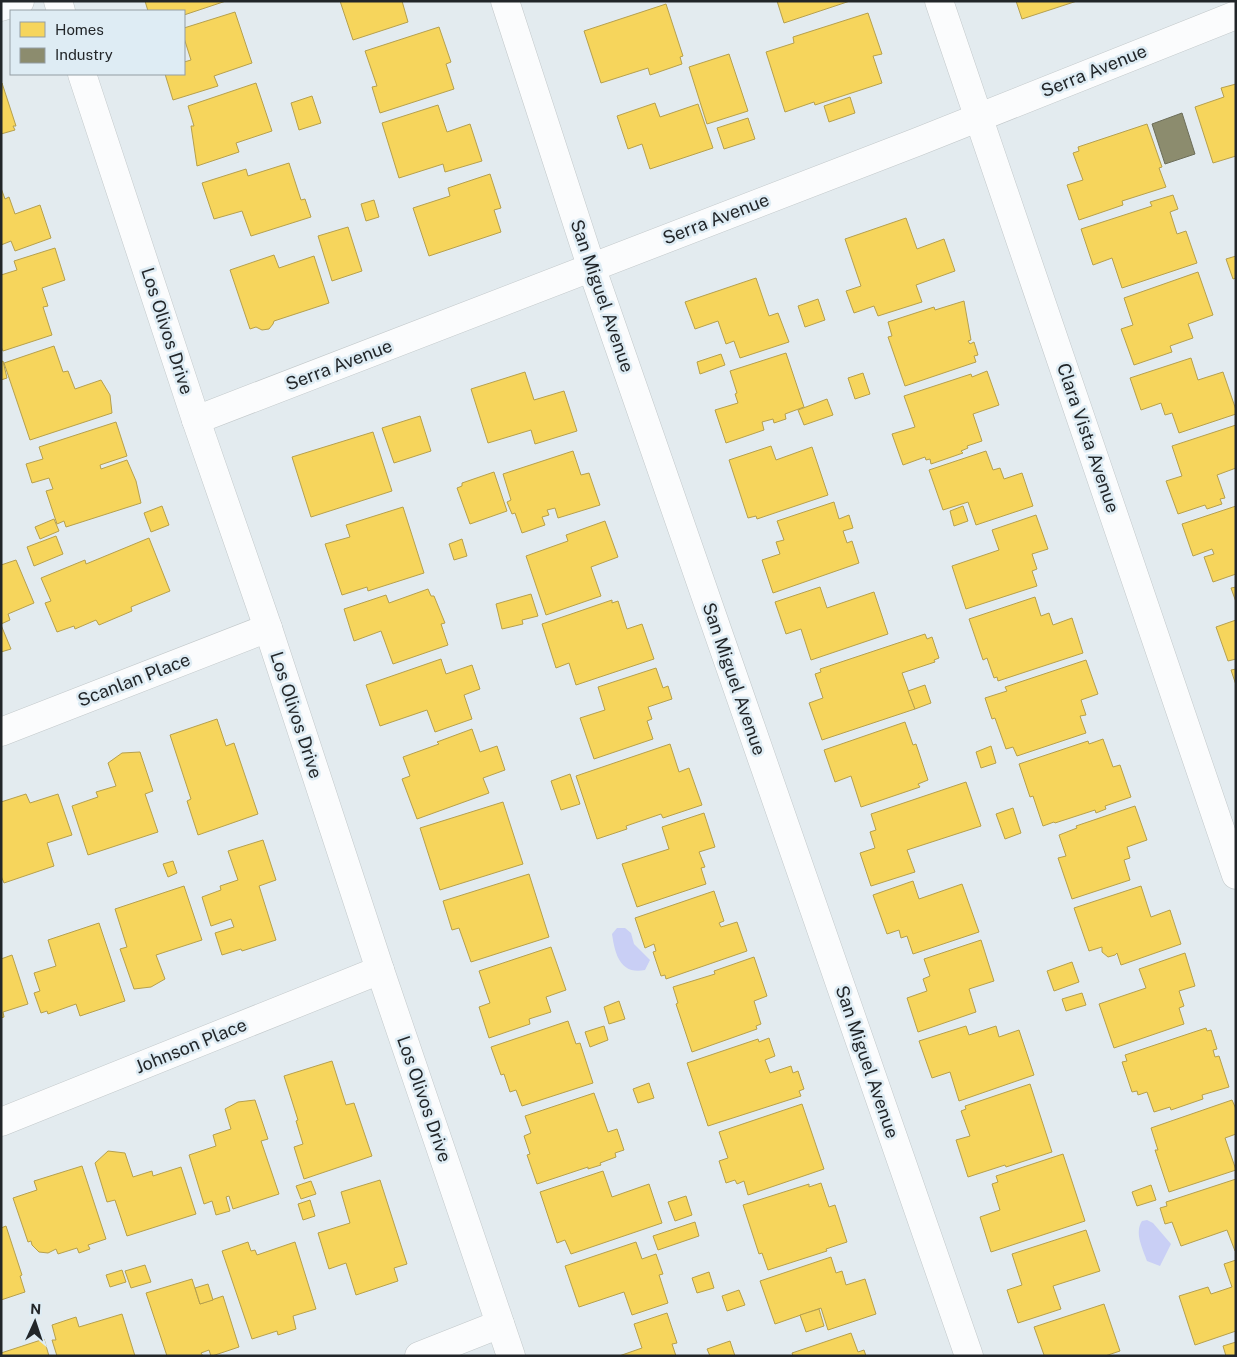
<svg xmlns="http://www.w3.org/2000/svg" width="1237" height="1357" viewBox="0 0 1237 1357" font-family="'Public Sans',sans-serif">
<rect width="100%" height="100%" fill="#e3ebef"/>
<!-- water -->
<g fill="#c9cff5">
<path d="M617 928H625L631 933 634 944 650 960 645 970C620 975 615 954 612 934Z"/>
<path d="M1147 1220 1153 1223 1171 1244 1160 1266 1147 1261C1143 1249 1134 1233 1142 1221Z"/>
</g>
<!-- homes -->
<g fill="#f6d55c" stroke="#b6a04d">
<polygon points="145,1 226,1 184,15 184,11 148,11"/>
<polygon points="340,1 402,1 408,22 353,40"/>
<polygon points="777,1 850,1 784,23"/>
<polygon points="1016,1 1077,1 1022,19"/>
<polygon points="666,4 683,56 680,57 682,64 650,75 648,68 601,83 584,31"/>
<polygon points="235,12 252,63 214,76 218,86 173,100 165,74 184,74 184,62 191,60 184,38 184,28"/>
<polygon points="868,13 882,54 873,56 882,83 815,105 814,102 785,112 766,52 794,43 793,37"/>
<polygon points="439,27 451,62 446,64 454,89 380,113 372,87 377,86 365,51"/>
<polygon points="729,54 748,111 707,124 689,67"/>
<polygon points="2,83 16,126 13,126 15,130 1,134"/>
<polygon points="256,83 272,131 236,143 239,152 197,166 191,126 194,126 188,106"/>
<polygon points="1236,84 1236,156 1213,163 1195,107 1224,97 1221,88"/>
<polygon points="312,96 321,123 299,130 291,103"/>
<polygon points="850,97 855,113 829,122 824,106"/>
<polygon points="655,103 660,117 698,104 713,148 650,169 642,144 628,149 617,116"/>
<polygon points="438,105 447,132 470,124 482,161 445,172 443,164 399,178 382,123"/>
<polygon points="748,118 755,139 724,149 717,128"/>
<polygon points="1147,124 1162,167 1159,168 1166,187 1122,201 1123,205 1079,220 1067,185 1083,180 1073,153 1079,151 1078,147"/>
<polygon points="289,163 301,200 305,199 311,217 251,236 242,211 214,219 202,183 246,169 248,176"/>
<polygon points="490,174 501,208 494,210 501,232 429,256 413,208 450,196 448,188"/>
<polygon points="1,188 5,199 9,197 15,214 40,205 51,238 15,251 11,241 1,245"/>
<polygon points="1173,195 1178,209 1170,212 1177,234 1186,231 1197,263 1122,288 1112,258 1093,265 1081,229 1152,206 1150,202"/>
<polygon points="374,200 379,217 366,221 361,204"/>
<polygon points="906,218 917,249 944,239 955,271 916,285 922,302 878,316 874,306 854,313 846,291 861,286 845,239"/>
<polygon points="348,227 362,271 332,281 318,236"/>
<polygon points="55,248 65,280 42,288 48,306 43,307 52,335 3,351 1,347 1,275 17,270 14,261"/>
<polygon points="274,255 279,268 314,256 329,303 274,321 273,324 269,329 262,330 256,327 250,329 230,270"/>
<polygon points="1236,256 1236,278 1233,279 1226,259"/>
<polygon points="1198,272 1213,315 1188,324 1193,338 1170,346 1172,352 1134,365 1121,329 1133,325 1124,298"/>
<polygon points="756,278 769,316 778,313 789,342 740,358 734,341 726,344 718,321 695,329 685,302"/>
<polygon points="818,299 825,320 805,327 798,306"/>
<polygon points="964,301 971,340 968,341 970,344 974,342 978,355 974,356 976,362 905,386 888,337 892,336 888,322 934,307 935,310"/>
<polygon points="54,346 63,372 68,371 75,389 101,380 110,395 112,413 30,440 4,363"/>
<polygon points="786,353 804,407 785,414 786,419 774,423 773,419 762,422 764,430 726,443 715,410 738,403 735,394 737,393 730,371"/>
<polygon points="721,354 725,365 700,374 697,362"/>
<polygon points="1191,358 1198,380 1223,372 1236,410 1236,414 1179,433 1172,413 1165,415 1161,403 1141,410 1130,378"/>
<polygon points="3,361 7,378 1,380 1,362"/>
<polygon points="987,371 999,405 973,414 982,441 967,446 968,448 961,451 963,453 931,464 930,459 926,460 925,457 903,465 892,434 915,427 904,396 971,374 972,377"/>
<polygon points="525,372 534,400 564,391 577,431 535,444 531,430 488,443 471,389"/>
<polygon points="863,373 870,394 855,399 848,378"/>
<polygon points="827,399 833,415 804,425 798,410"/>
<polygon points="420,416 431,451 394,463 382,428"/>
<polygon points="116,422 127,456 100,465 101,469 127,460 136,481 141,503 66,527 64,521 57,524 46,491 53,489 49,478 32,483 26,464 43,459 39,447"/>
<polygon points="1236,425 1236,468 1217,475 1225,498 1220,499 1222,504 1207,509 1205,505 1178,514 1166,481 1182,476 1172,446"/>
<polygon points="373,432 392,491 311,517 292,457"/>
<polygon points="771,446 776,460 812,447 828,495 757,519 756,516 748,518 729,460"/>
<polygon points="573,451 581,475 589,473 600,505 558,518 555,508 547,510 549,515 542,517 545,525 522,533 515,513 512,514 507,502 511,500 503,474"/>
<polygon points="986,451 993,470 1000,468 1004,479 1022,473 1033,506 976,525 968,502 943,510 929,470"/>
<polygon points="494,472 507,511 470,524 457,488 462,486 462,483"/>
<polygon points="834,502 839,519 849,515 853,528 843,531 847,543 852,541 859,563 773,593 762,560 780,554 776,542 784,540 777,521"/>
<polygon points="162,506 169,525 151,532 144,513"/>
<polygon points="963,506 968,521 954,526 950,511"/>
<polygon points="1236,506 1236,574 1213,582 1204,557 1214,554 1212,549 1193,556 1182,524"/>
<polygon points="403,507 424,573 368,591 367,587 342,595 325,544 350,537 346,525"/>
<polygon points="1036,515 1048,549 1032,554 1037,569 1032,571 1037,586 966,609 952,566 999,550 992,530"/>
<polygon points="54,519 59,531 40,539 35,527"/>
<polygon points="605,521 618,557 591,567 601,596 546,615 526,556 568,541 566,535"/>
<polygon points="56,536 63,554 34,566 27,547"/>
<polygon points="149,538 170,591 131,607 132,611 99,625 96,620 75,629 74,626 57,632 45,603 51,601 41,578 85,560 86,564"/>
<polygon points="462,539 467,556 454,560 449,544"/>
<polygon points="16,560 34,603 8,614 10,620 1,624 1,565"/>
<polygon points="820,587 827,608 874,592 888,634 811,660 801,629 786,634 775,602"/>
<polygon points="1236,587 1236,602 1231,588"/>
<polygon points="428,589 431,596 434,596 445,623 441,624 448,645 393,664 381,631 354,641 344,609 386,595 389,603"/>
<polygon points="531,594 538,616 522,620 523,624 502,629 496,604"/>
<polygon points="1035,597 1041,616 1049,613 1053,625 1072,618 1083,653 998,681 997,677 994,678 987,658 983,660 969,619"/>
<polygon points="612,600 612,603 618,601 627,629 642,624 654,659 576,685 569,663 556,668 542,624"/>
<polygon points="1236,620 1236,659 1228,661 1216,627"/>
<polygon points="1,625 11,649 1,652"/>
<polygon points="925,634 927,639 932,637 939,658 934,660 935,662 902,673 915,709 822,740 809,703 823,698 815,674 821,672 820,669"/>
<polygon points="441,659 446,674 472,665 480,689 464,695 472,719 435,732 427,710 380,726 366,685"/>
<polygon points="1086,660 1098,694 1081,700 1086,715 1080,716 1086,733 1017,756 1013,747 1006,749 995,718 992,719 985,698 1007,691 1005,687"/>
<polygon points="656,668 663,688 668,686 672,699 648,707 652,719 647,721 653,739 594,759 580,718 605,710 598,687"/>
<polygon points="1236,669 1236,685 1231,670"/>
<polygon points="925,685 931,703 915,709 908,691"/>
<polygon points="217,719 226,746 234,743 258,814 198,835 187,801 191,799 170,735"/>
<polygon points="905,722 913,745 916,744 928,780 918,784 920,787 861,807 851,776 835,782 824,750"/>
<polygon points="472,729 480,752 497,746 505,770 483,778 489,793 417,819 402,779 410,776 403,757 439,744 437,742"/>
<polygon points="1103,739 1113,767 1120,765 1131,797 1105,806 1106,809 1096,813 1095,810 1055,823 1054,822 1043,826 1033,796 1030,797 1019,764 1088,741 1089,744"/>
<polygon points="670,744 679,772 689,768 702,805 663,818 661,814 626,826 627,829 597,839 576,776"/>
<polygon points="991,746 996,763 981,768 976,752"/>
<polygon points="140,752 153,791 145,794 158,832 88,855 72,806 98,797 96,792 116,786 108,763 122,753"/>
<polygon points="570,774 580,804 561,810 551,781"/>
<polygon points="966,782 981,826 907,850 915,872 871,886 860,853 875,848 870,832 876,830 871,814"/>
<polygon points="26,794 30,803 58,794 72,835 47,843 54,866 4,883 1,876 1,802"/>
<polygon points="503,802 523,864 440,890 420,828"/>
<polygon points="1135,806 1147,840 1127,847 1130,858 1124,860 1130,880 1072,899 1058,858 1066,856 1059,835 1077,828 1076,826"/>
<polygon points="1013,808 1021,833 1005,839 996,814"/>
<polygon points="704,813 715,847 699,852 705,867 701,868 706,884 637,907 622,864 669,849 662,827"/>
<polygon points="263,840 276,880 259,886 276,940 242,951 241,949 222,955 215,933 234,927 231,919 211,926 202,897 221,890 220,886 238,880 228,851"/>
<polygon points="173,861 177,873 168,877 163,864"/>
<polygon points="529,874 549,937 471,962 459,928 452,930 443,901"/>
<polygon points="913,881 919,899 962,884 979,932 913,954 907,936 901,938 899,930 887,934 873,895"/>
<polygon points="184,886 202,940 156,955 165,979 151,987 134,989 120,949 127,947 115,909"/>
<polygon points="1141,886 1151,917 1170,910 1181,944 1121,965 1117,953 1115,955 1108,957 1102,952 1102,947 1089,951 1074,908"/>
<polygon points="714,891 724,921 719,923 721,927 737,922 747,951 666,979 665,975 661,976 653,952 656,951 654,944 645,948 635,918"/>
<polygon points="99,923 125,1001 80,1016 76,1004 48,1014 47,1011 41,1013 34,993 40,991 34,973 56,966 48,940"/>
<polygon points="981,940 994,981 969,989 976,1012 918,1032 907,998 927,991 923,979 930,976 924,959"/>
<polygon points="551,947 566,990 546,997 551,1012 529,1019 530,1024 489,1038 479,1007 490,1003 479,971"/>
<polygon points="1185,953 1195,986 1179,991 1184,1006 1179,1008 1184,1024 1114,1048 1099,1004 1146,988 1139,969"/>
<polygon points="12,955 28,1004 3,1012 4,1017 1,1018 1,959"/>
<polygon points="754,957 767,996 754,1001 761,1024 756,1026 757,1029 692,1052 676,1004 678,1003 673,987 715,974 714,971"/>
<polygon points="1072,962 1079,982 1054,991 1047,971"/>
<polygon points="1082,993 1086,1005 1066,1011 1062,999"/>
<polygon points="619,1001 625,1019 609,1024 604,1007"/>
<polygon points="568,1021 576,1044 580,1043 593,1083 522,1106 516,1090 510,1092 504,1074 501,1075 491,1047"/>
<polygon points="604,1026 608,1040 590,1047 585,1032"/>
<polygon points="966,1026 969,1035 996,1026 999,1037 1019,1030 1034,1075 959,1101 950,1072 932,1078 919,1041"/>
<polygon points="1206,1028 1207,1031 1211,1030 1217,1049 1213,1050 1215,1057 1219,1056 1229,1087 1202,1095 1203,1099 1171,1110 1170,1107 1154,1112 1147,1092 1138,1095 1137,1091 1132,1092 1122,1062 1127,1061 1125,1055"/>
<polygon points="769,1038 775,1056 765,1060 770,1073 791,1066 793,1073 798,1071 804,1089 799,1091 801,1096 708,1126 687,1063 758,1039 759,1042"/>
<polygon points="332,1061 346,1105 354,1103 372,1156 304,1179 294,1147 303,1144 296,1121 298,1120 284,1076"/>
<polygon points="649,1083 654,1098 638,1103 633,1089"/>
<polygon points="1030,1084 1052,1152 1006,1167 1005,1165 968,1177 956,1140 970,1136 961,1111 966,1109 965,1106"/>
<polygon points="594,1093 608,1132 617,1129 624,1150 615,1153 616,1157 600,1163 601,1165 588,1169 588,1167 537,1184 527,1155 530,1154 524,1136 531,1133 525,1116"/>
<polygon points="255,1100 268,1139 261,1141 279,1194 233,1209 229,1196 226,1197 230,1211 216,1215 212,1201 204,1204 189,1155 216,1146 213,1135 231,1129 225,1109 238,1102"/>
<polygon points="1232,1100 1236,1109 1236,1134 1225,1138 1236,1170 1169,1192 1155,1150 1158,1150 1151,1128"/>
<polygon points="802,1104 824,1169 748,1195 744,1181 737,1184 735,1180 726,1183 719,1161 728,1158 719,1132"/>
<polygon points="108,1151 125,1153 133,1177 152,1171 153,1176 181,1167 196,1214 127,1236 115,1200 107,1202 95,1163"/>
<polygon points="1063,1154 1085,1221 991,1252 980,1217 1000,1210 992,1184 998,1182 996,1176"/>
<polygon points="82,1166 106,1239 88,1245 90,1249 79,1253 77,1248 58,1254 56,1249 48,1253 39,1252 32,1245 31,1241 28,1242 13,1198 37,1190 34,1181"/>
<polygon points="603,1171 612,1197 649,1184 662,1223 571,1254 565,1240 557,1243 540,1192"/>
<polygon points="1236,1179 1236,1251 1235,1251 1227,1230 1181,1246 1172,1222 1165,1224 1160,1208 1167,1206 1166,1202"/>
<polygon points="380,1180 407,1264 394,1268 398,1281 356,1295 346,1263 329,1269 318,1233 350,1223 341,1192"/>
<polygon points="311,1181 316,1194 301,1199 296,1186"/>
<polygon points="821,1183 829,1207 835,1205 847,1242 826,1249 827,1251 768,1270 762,1253 759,1254 743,1205 809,1184 809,1187"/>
<polygon points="1151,1185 1156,1200 1137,1206 1132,1192"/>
<polygon points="686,1196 692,1215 675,1221 668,1202"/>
<polygon points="310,1200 315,1216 303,1220 298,1204"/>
<polygon points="695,1222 699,1236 658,1250 653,1236"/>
<polygon points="6,1226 22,1275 20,1276 25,1292 1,1300 1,1228"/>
<polygon points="1086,1230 1100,1271 1053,1286 1061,1309 1018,1323 1007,1290 1022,1285 1012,1254"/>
<polygon points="248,1242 251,1251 255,1250 257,1255 295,1242 316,1309 293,1316 296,1329 278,1335 277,1331 252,1339 222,1251"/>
<polygon points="636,1242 642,1259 656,1254 663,1274 659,1275 668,1303 632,1315 624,1292 579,1307 565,1266"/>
<polygon points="831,1257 836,1273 842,1271 846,1285 865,1279 876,1314 828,1330 821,1308 775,1324 760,1281"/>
<polygon points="1236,1260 1236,1331 1195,1345 1179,1296 1208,1287 1211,1294 1232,1287 1224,1264"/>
<polygon points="145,1265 151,1282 131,1288 125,1271"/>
<polygon points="122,1270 126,1282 110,1287 106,1275"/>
<polygon points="709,1272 714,1288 697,1293 692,1278"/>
<polygon points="192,1279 200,1304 223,1296 239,1347 212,1356 211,1356 209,1350 201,1353 203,1356 167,1356 146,1293"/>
<polygon points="208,1284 213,1300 200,1304 195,1288"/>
<polygon points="739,1290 745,1305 727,1311 722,1296"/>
<polygon points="1104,1304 1120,1351 1105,1356 1043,1356 1044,1355 1034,1327"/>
<polygon points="819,1309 824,1326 806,1332 800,1315"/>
<polygon points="667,1313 677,1343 672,1344 676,1356 619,1356 642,1348 634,1324"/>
<polygon points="122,1314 135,1356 57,1356 52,1340 56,1340 52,1325 76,1317 79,1327"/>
<polygon points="851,1333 858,1352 864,1350 866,1356 793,1356 792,1353"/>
<polygon points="44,1339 49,1356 1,1356 1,1353"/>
<polygon points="730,1341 735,1356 710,1356 707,1349"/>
<polygon points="1236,1342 1236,1356 1226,1356 1223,1346"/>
</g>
<!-- industry -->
<polygon fill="#8c8c6e" stroke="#6c6d59" points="1182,113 1195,154 1165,164 1152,124"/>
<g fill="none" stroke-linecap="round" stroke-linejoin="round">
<defs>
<g id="street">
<polyline points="58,1 61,11"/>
<polyline points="505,1 591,266 969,1356"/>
<polyline points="939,1 1236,875"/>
<polyline points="1,7 20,1"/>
<polyline points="82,74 196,420 268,628 380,970 511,1356"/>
<polyline points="196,420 917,142 1236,15"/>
<polyline points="1,732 268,628"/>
<polyline points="1,1122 380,970"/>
<polyline points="419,1356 500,1324"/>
</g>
</defs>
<!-- street casing -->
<use href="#street" stroke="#c2c8ca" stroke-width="29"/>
<!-- street -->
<use href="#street" stroke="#fbfcfd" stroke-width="28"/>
</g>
<g text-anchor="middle" stroke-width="5" stroke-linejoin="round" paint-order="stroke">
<!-- street labels -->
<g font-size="18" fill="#222629" stroke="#deecf4">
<text transform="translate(1094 71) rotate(-22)" y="6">Serra Avenue</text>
<text transform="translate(716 219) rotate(-21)" y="6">Serra Avenue</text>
<text transform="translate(602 296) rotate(71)" y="6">San Miguel Avenue</text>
<text transform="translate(167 331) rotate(72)" y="6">Los Olivos Drive</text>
<text transform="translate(339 365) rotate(-21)" y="6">Serra Avenue</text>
<text transform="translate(1088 438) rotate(71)" y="6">Clara Vista Avenue</text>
<text transform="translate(734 679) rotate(71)" y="6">San Miguel Avenue</text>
<text transform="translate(134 680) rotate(-21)" y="6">Scanlan Place</text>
<text transform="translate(296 715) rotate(72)" y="6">Los Olivos Drive</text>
<text transform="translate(191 1046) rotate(-22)" y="6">Johnson Place</text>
<text transform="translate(867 1062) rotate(71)" y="6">San Miguel Avenue</text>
<text transform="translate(424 1099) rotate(71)" y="6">Los Olivos Drive</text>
</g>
</g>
<!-- border -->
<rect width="1237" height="1357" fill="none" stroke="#222629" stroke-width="5"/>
<!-- legend -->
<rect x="10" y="10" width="175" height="65" fill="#deecf4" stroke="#939da3"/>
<rect x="20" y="22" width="25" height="15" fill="#f6d55c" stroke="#939da3"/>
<text x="55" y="35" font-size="15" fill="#222629">Homes</text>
<rect x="20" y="48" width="25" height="15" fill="#8c8c6e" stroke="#939da3"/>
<text x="55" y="60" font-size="15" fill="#222629">Industry</text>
<!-- north arrow -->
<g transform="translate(35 1322) rotate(3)" stroke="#deecf4" stroke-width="4" paint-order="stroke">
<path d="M0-4L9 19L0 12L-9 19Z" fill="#222629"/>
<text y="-8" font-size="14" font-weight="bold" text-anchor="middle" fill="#222629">N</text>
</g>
</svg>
